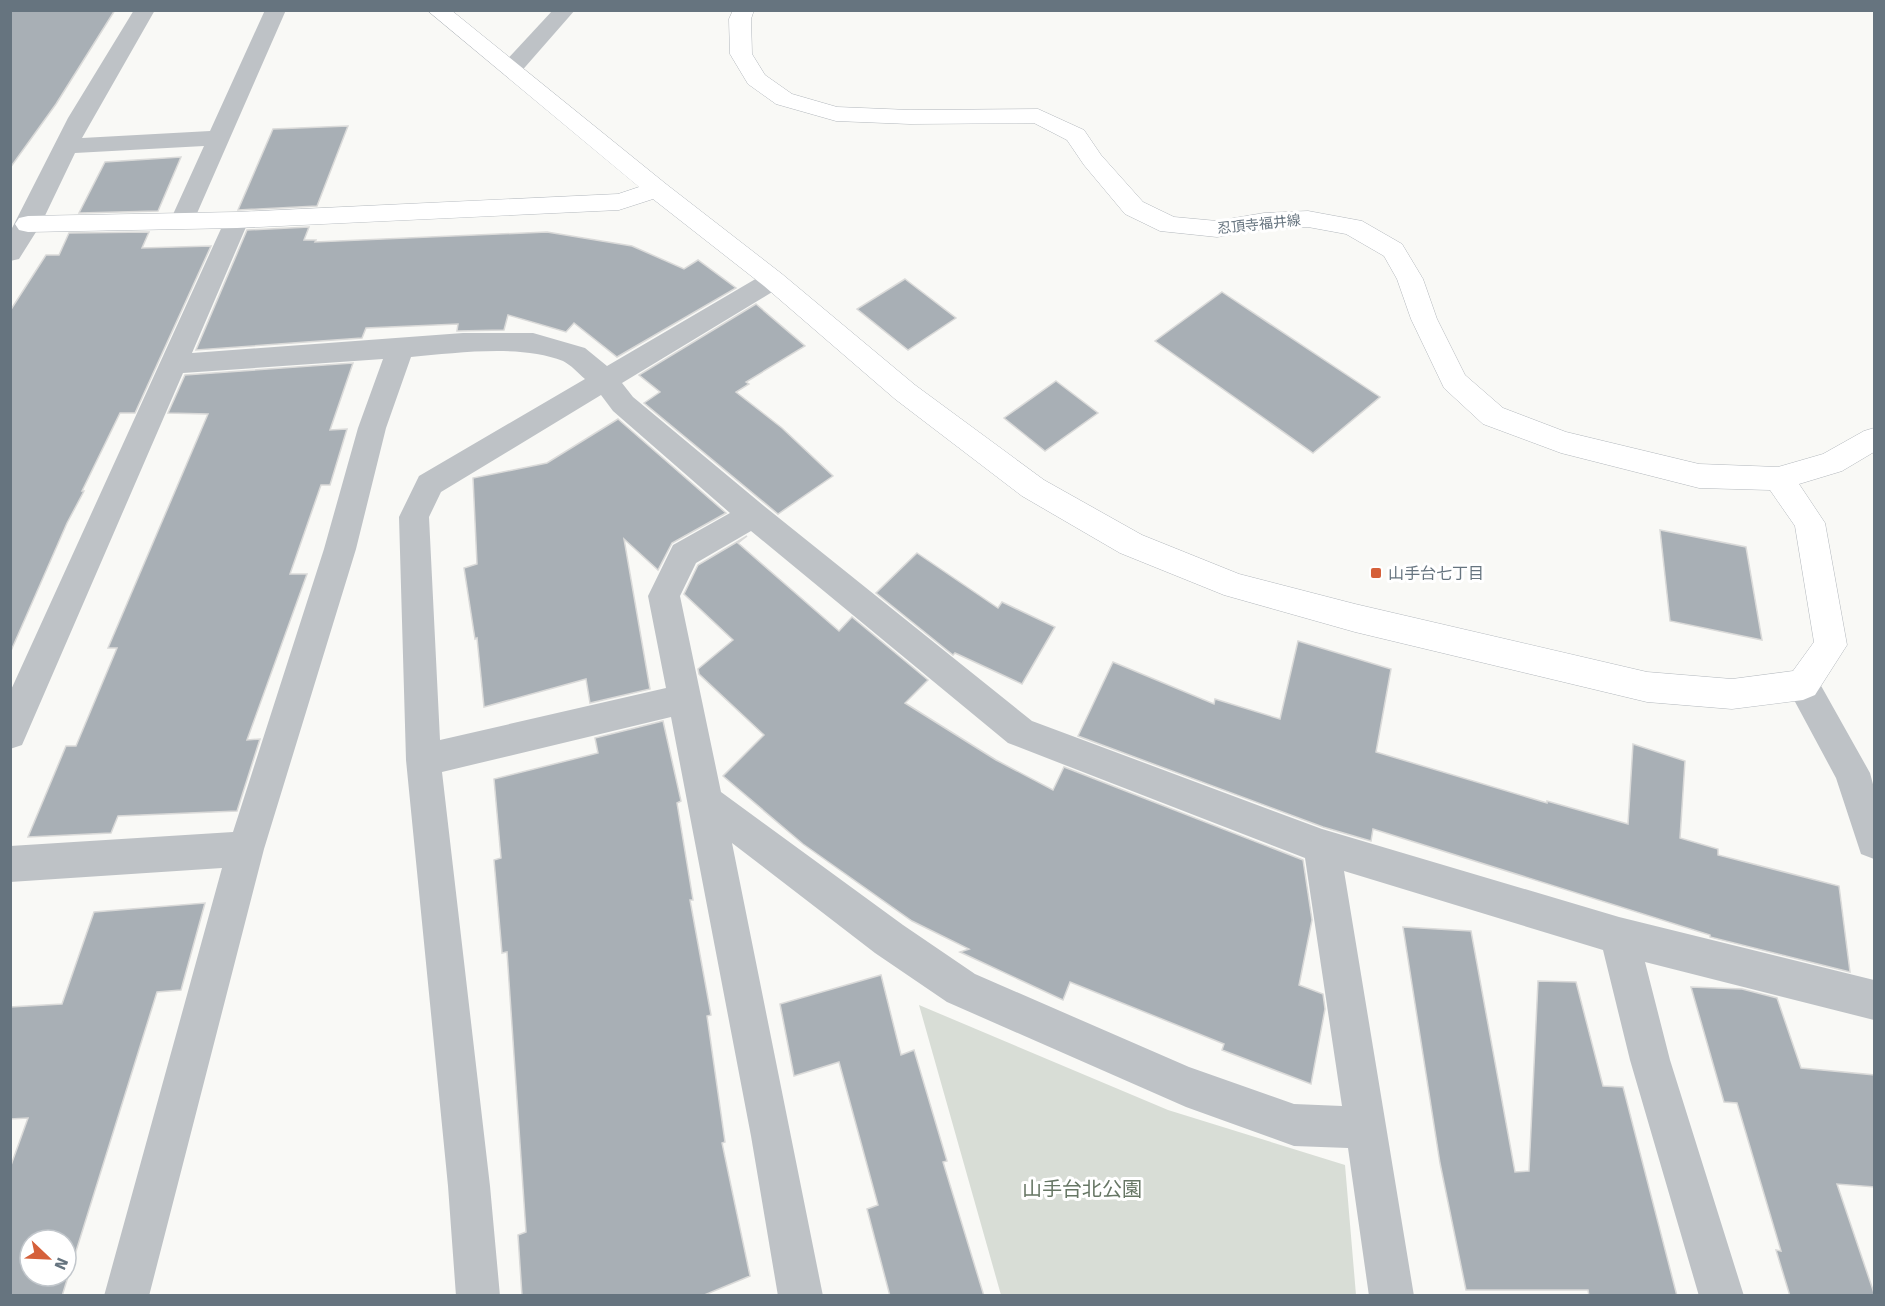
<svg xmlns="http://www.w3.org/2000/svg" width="1885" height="1306" viewBox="0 0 1885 1306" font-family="Signika,'Noto Sans JP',sans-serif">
<rect width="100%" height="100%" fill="#f9f9f6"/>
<!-- green -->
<polygon fill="#d8ddd6" points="919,1005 1168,1110 1345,1165 1356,1295 1001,1295"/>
<!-- building -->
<g fill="#a8afb5" stroke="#dadad9" stroke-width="1.5" fill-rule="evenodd">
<polygon points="10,10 115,10 56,104 10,168"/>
<polygon points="348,126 317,206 238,210 273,129"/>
<polygon points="181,157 158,211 79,213 105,162"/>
<polygon points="309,227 304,240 316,240 315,242 547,232 632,246 684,269 698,260 736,288 617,357 574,323 566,332 508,315 504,330 457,331 458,324 366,328 362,338 196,350 247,230"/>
<polygon points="149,232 142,248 211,246 135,413 120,413 82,491 84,491 67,523 10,653 10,311 46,255 59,255 69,233"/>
<polygon points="905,279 956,318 908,350 857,309"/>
<polygon points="1222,292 1380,397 1313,453 1155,341"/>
<polygon points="756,304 805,346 746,382 749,384 736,392 782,428 833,476 778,514 644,403 660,392 639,375"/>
<polygon points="353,363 330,430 347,429 330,485 321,485 290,574 307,574 247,740 260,739 237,811 118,816 111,833 28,837 66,746 76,746 117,648 108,648 208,414 168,413 185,375"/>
<polygon points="1056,381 1098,413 1045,451 1004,418"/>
<polygon points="618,419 726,513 672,543 658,570 624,539 650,689 590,703 586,679 484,707 477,638 475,639 464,568 477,564 473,478 547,463"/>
<polygon points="1660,530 1746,547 1762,640 1670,621"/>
<polygon points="747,536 738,543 839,631 852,617 928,680 905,703 996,760 1053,790 1064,767 1303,860 1312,920 1299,985 1323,994 1325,1009 1311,1084 1222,1050 1224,1044 1070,982 1063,1000 960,952 969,949 912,921 803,844 723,776 764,735 699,674 698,669 733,640 684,594 698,565"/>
<polygon points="917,553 998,608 1002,602 1055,627 1022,684 955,653 953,655 876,593"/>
<polygon points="1298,641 1391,669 1376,752 1547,803 1547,801 1628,824 1633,744 1685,761 1680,838 1718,849 1718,855 1839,886 1850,972 1710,937 1710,935 1373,829 1371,841 1323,827 1078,736 1113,662 1214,704 1215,699 1280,719"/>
<polygon points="663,721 681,801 677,803 693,900 690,900 711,1015 707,1016 725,1142 722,1143 750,1276 702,1296 522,1296 518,1235 526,1232 507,952 502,953 494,860 501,858 494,779 598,753 595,738"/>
<path d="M205 903 181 990 157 992 62 1296H10V1168L28 1118 10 1119V1007L62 1004 94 912ZM30 1240H66V1276H30Z"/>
<polygon points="1403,927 1471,931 1515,1172 1529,1171 1538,981 1576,982 1603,1086 1623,1087 1677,1296 1589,1296 1588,1290 1466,1290 1440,1163"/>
<polygon points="881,975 901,1055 914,1050 947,1161 943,1162 984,1296 890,1296 867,1209 878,1205 839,1062 794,1076 780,1004"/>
<polygon points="1691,987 1742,989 1777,998 1801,1068 1875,1075 1875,1187 1837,1184 1875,1296 1790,1296 1776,1250 1781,1251 1737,1103 1724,1102"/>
</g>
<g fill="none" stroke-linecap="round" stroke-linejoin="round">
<defs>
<polygon id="secondary" points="427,10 451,10 666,184 782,274 915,385 1044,480 1142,535 1239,574 1355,604 1647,672 1732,679 1793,671 1814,642 1795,526 1770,490 1699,488 1561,453 1483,424 1444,388 1411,319 1397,279 1384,256 1346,234 1308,227 1264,229 1217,237 1160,231 1125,214 1084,165 1067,140 1034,123 910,124 836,121 776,104 748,84 730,54 729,19 733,10 754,10 751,19 752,54 765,75 792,94 837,107 910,110 1038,109 1084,130 1101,155 1143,202 1174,217 1217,221 1264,213 1308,211 1362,221 1402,244 1423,279 1437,319 1465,375 1503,408 1566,432 1699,464 1778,467 1823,454 1864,431 1874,428 1874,452 1842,471 1799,484 1825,523 1847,645 1815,695 1803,700 1732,709 1647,702 1355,632 1224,595 1120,553 1022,496 895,399 764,286 653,199 619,210 237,228 28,232 19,230 15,224 19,218 28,216 237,212 618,194 639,187"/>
</defs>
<!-- secondary casing -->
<use href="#secondary" stroke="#b3b8bd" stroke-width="1"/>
<!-- street -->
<g fill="#bec2c6" fill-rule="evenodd">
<polygon points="134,10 155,10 82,138 210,131 265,10 286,10 191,227 182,229 173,227 170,221 204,146 75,153 41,224 19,259 10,261 10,232 68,118"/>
<polygon points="553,10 575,10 519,74 503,74 500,69 503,64"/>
<path d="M237 212 246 214 249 220 192 353 463 333H533L585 348 607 366 764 274 773 271 782 274 786 280 782 286 622 383 633 397 764 506 1032 721 1322 829 1619 917 1874 980V1020L1645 962 1670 1060 1744 1296H1699L1630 1060 1603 950 1344 871 1414 1296H1369L1348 1148 1294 1146 1186 1107 947 1002 875 953 732 843 823 1296H778L751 1136 671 717 442 772 490 1186 500 1296H456L448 1186 406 760 399 517 419 476 585 379C578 373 571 365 563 361 520 344 457 353 411 357L386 428 356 549 264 849 149 1296H104L222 868 10 882V846L233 832 324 549 358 428 383 359 183 373 22 745 10 749V692L225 220 228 214ZM601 395 613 411 730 513 673 545 648 596 666 688 440 740 429 517 441 492ZM751 531 1008 743 1305 858 1342 1106 1294 1104 1189 1067 975 974 903 925 721 792 680 596 696 563Z"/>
<polygon points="1803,670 1815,675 1870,773 1874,788 1874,859 1861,854 1836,778 1786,685 1791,675"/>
</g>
<!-- secondary -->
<use href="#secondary" fill="#fff" fill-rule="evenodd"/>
</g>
<!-- markers -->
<rect fill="#d5603a" stroke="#fff" stroke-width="2" x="1370" y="567" width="12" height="12" rx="3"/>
<g text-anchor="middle" stroke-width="6" stroke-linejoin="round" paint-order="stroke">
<!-- far-street labels -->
<g font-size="14" fill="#66747f" stroke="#fff">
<text transform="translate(1259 224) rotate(-6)" y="5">忍頂寺福井線</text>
</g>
<!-- poi labels -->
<g font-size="16" fill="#66747f" stroke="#fff" text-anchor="start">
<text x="1388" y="579">山手台七丁目</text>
</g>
<!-- near-park labels -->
<g font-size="20" fill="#677765" stroke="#fff">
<text x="1082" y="1196">山手台北公園</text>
</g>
</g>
<!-- border -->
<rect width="1885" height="1306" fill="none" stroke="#66747f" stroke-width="24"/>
<!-- north arrow -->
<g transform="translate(48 1258) rotate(113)"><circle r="28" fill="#ffffff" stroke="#c2c7cc" stroke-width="1.5"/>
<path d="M0-4.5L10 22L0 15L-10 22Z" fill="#d5603a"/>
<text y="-9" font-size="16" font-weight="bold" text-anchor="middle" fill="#66747f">N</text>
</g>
</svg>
